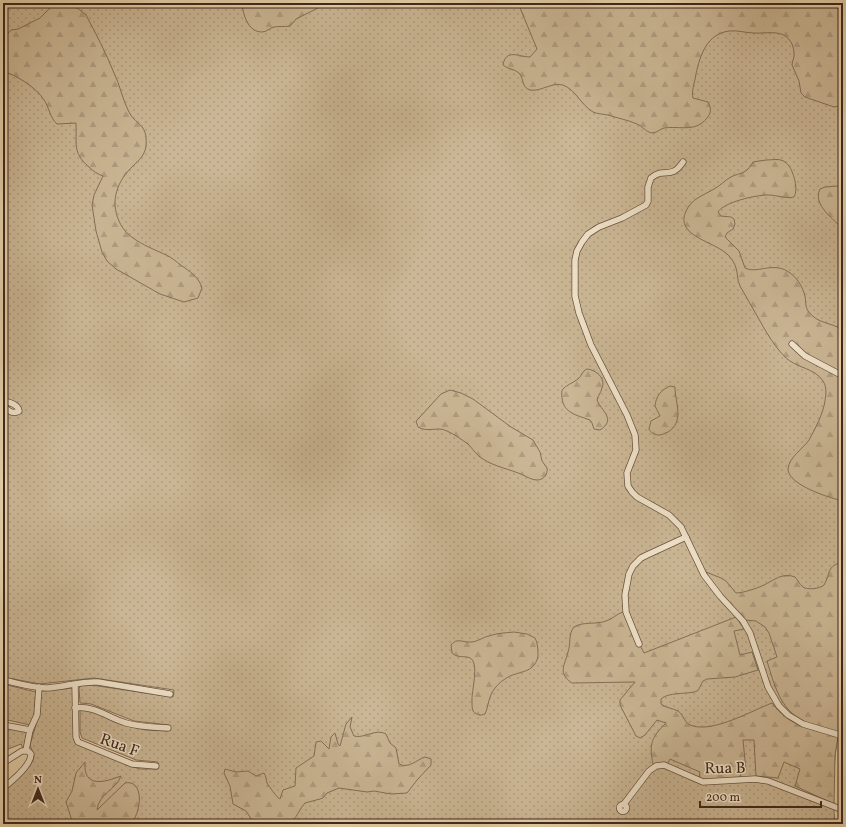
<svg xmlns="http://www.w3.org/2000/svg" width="846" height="827" viewBox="0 0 846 827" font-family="Vollkorn,serif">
<defs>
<pattern id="grass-dots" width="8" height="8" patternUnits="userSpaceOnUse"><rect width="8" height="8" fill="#cbb795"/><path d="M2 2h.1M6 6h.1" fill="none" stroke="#af9d80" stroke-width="1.8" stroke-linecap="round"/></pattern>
<pattern id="forest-firs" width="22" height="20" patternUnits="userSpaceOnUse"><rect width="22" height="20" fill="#cbb795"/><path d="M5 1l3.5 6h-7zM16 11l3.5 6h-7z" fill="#af9d80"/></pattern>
</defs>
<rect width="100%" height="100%" fill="#e8d4ae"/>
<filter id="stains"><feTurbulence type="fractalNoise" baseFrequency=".005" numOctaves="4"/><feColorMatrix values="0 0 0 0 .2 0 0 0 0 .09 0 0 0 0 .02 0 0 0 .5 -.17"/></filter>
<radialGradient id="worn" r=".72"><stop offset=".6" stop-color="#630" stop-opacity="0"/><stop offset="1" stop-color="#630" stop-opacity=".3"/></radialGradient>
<!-- grass -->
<g fill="url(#grass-dots)" stroke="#846f58">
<path d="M3 3H843V714C833 744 832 793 835 824H3V792C11 785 32 767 34 757 34 753 31 749 30 745L38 718 40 691 73 688 76 742 130 766 140 769H158V762L136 760 82 738 80 732V710L86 709 131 727 146 730 168 731 169 725 134 721 91 704 80 703 79 688 82 685H91L173 697 174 690 94 678 40 684 3 677V407L5 410 21 411 3 400Z"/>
<polygon points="3,684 36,692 34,715 30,725 3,719"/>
<polygon points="3,724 28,731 24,748 23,749 21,744 3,751"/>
</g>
<!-- forest -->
<g fill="url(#forest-firs)" stroke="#846f58">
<path d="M55 3C69 3 76 6 86 15 96 34 106 53 114 73 120 85 122 98 128 110 135 126 148 122 146 146 145 155 139 160 133 166 117 181 110 201 119 221 127 241 153 248 170 257 175 260 180 265 185 268 193 274 199 278 202 288L198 298 184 302 160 294 116 269 107 261 102 252 96 231 92 205 94 195 103 176C97 174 93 171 89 167 72 153 77 143 76 123L57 124C50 118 49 107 44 100 37 88 16 75 3 71V39L11 30 18 29 40 18Z"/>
<path d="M242 3H325L318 8 296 19 290 26C284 27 279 26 274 27 269 28 267 32 262 32 248 32 243 15 242 3Z"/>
<path d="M518 3H836V7L843 14V105L834 107 805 97 801 93 799 81 792 65C792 61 795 57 794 53 794 50 793 47 792 44 784 28 768 34 754 33 746 33 738 30 729 31 707 34 700 55 696 74 695 82 691 91 693 98L708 102C713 111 710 116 702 123 692 131 676 126 664 128 660 129 656 133 653 133 647 133 642 126 637 124 628 120 617 118 608 115 603 114 597 114 593 112 581 105 576 90 563 85 551 82 541 92 530 90 521 87 524 78 519 73 515 69 507 69 503 65 506 48 519 57 530 57L537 49Z"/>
<path d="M766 160C772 160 780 158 785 162 793 167 799 189 794 197 785 199 777 195 768 195 756 195 724 202 718 212L721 216 731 217 734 219 735 224 733 229 727 233 725 237 739 251 745 268C757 274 772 262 787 271 796 276 802 285 805 296 806 301 805 306 808 311 817 324 831 322 843 330V375L811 362 843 378V501C830 498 788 485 788 469 789 457 803 449 809 440 815 429 823 414 825 401 826 394 827 387 823 381 815 368 796 368 785 357 771 343 762 324 752 307 748 300 744 293 740 286 737 280 738 274 736 268 735 264 732 259 729 256 716 241 674 237 686 211 691 199 704 195 714 189 720 186 725 180 731 177 736 174 743 174 748 169 750 167 751 165 753 162Z"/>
<path d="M837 186 843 187V230C835 219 812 206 820 189L825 187Z"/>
<path d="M587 369C596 370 606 378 602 388 601 393 598 395 597 400 601 411 617 419 600 430L594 429 592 423 590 420C573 414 560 412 562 390 566 385 573 383 578 379 582 376 582 371 587 369Z"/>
<path d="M670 386 675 387V389C676 405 684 422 668 432 665 433 662 435 659 435 654 435 651 433 649 429L651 421 660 416 655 406C656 396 661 390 670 386Z"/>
<path d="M450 390 461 393 473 399 511 427 533 440 540 452 542 461 547 468C548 474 544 480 537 480 532 480 527 477 523 475 510 469 495 467 483 459 476 455 473 449 468 444 462 440 454 434 447 431 438 426 428 433 418 427L416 421 419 418 441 394Z"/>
<path d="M843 562V714L839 733C828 729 814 727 803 721 780 709 774 684 767 661L777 657 769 633 765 627 756 621 745 620 715 587 706 572 721 578 726 581 736 593C743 593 758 588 764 585 774 580 783 572 795 577 798 580 799 584 803 587 807 590 820 589 824 585 831 573 826 566 843 562Z"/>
<path d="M623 612 644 653 736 617 744 629 734 631 740 655 752 652 758 670 735 677 707 679 703 681C701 684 700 688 698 690 695 695 669 691 661 699V704C666 708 672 708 678 711 684 715 684 724 693 726 715 732 751 711 772 703 790 727 811 729 838 737L835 755 834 804 795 786 800 769 784 762 778 778 756 776 754 740H743L746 770H740L741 778 714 781 699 779 700 772 670 759 667 765 661 764H653C649 744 651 738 666 723L657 720 645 735 640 738 636 736 620 705V700L635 682 572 683C557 673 565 665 568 652 571 644 568 634 574 627 584 621 595 625 606 621 613 619 616 614 623 612Z"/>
<path d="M514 632 527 634 535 638C538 644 538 650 538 656 535 672 522 671 510 676 504 679 499 683 495 688 488 697 489 705 485 714 480 716 477 715 473 711 472 708 472 705 472 702 471 692 480 663 470 658 464 655 459 659 452 653L451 645C457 637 463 643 471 642 477 642 483 637 489 636 497 633 505 633 514 632Z"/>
<path d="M352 717 350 727 354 736C364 739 376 728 386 734L390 743 396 748 399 764C409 769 416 760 425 757L431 759V765L417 780 407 793 391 794 374 791 367 792 339 788 327 793 323 798 320 799 305 803C300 808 298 816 292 821 285 826 262 825 254 823L246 811 233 804 230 786 224 773 225 769 236 772 248 771 256 776 264 773C266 776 266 779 267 783 269 786 277 798 280 799L283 790 295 786 296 768 314 756 316 742 321 741 329 749 331 737 335 733 338 744 340 746 346 724Z"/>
<path d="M85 762C83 789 105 782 121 776 116 790 99 793 97 810L125 783C140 780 141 799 138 809 137 815 134 819 131 824H73L66 802 72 791 76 773Z"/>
</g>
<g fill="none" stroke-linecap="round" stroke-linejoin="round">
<defs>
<g id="minor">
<path d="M683 162C670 181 665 166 651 178L648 187V201L646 205 622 218 599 227 588 234 582 242 577 251 575 260V296L579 313 591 345 627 415 635 435 636 450 627 473 628 486 632 492 637 497 669 515 681 527 704 575 720 596 743 621 750 633 768 687 779 706 788 715 803 724 843 736"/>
<polyline points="792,344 805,356 843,376"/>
<path d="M3 401C9 402 18 404 19 411 12 415 7 410 3 405"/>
<polyline points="639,644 626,612 625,595 629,574 633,566 641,558 647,555 686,537"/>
<path d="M3 680C17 683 32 688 47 688 64 687 81 681 98 682L170 694"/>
<polyline points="75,685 76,737 78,742 132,764 156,766"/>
<path d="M75 708C93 705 109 718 126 723 140 727 153 727 168 728"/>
<polyline points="3,725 30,730"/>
<polyline points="26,750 30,730 37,715 39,687"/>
<path d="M3 763 22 751H28L31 754C31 766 12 781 3 788"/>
<polyline points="843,798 843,815"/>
<polyline points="624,804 649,771 656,766 664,765 703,782 755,779 768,781 843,810"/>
<circle cx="623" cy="808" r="3.5"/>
</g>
</defs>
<!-- minor casing -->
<use href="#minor" stroke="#685240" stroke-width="7"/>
<!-- minor -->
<use href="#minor" stroke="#f0e3ca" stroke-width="5.5"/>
</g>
<g text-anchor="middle" stroke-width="3" stroke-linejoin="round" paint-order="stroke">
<!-- street labels -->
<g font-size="16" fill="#3e271c" stroke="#f0e3ca">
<text transform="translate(120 744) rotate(20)" y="6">Rua F</text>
<text transform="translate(725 767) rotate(-1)" y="6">Rua B</text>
</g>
</g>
<!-- margin -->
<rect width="846" height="827" fill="none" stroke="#e8d4ae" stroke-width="16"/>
<rect x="4" y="4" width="838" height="819" fill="none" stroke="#3e271c" stroke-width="2"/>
<rect x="8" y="8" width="830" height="811" fill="none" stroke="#3e271c"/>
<!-- north arrow -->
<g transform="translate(38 789)" stroke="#f0e3ca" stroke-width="3" paint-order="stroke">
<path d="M0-3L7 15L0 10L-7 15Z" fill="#3e271c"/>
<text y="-6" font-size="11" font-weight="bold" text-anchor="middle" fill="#3e271c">N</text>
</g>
<!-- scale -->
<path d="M700 801v6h121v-6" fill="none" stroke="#3e271c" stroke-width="2"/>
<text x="706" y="801" font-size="12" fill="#3e271c" stroke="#f0e3ca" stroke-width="3" paint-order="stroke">200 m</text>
<rect width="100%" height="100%" filter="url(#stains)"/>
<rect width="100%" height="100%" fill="url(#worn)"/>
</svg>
